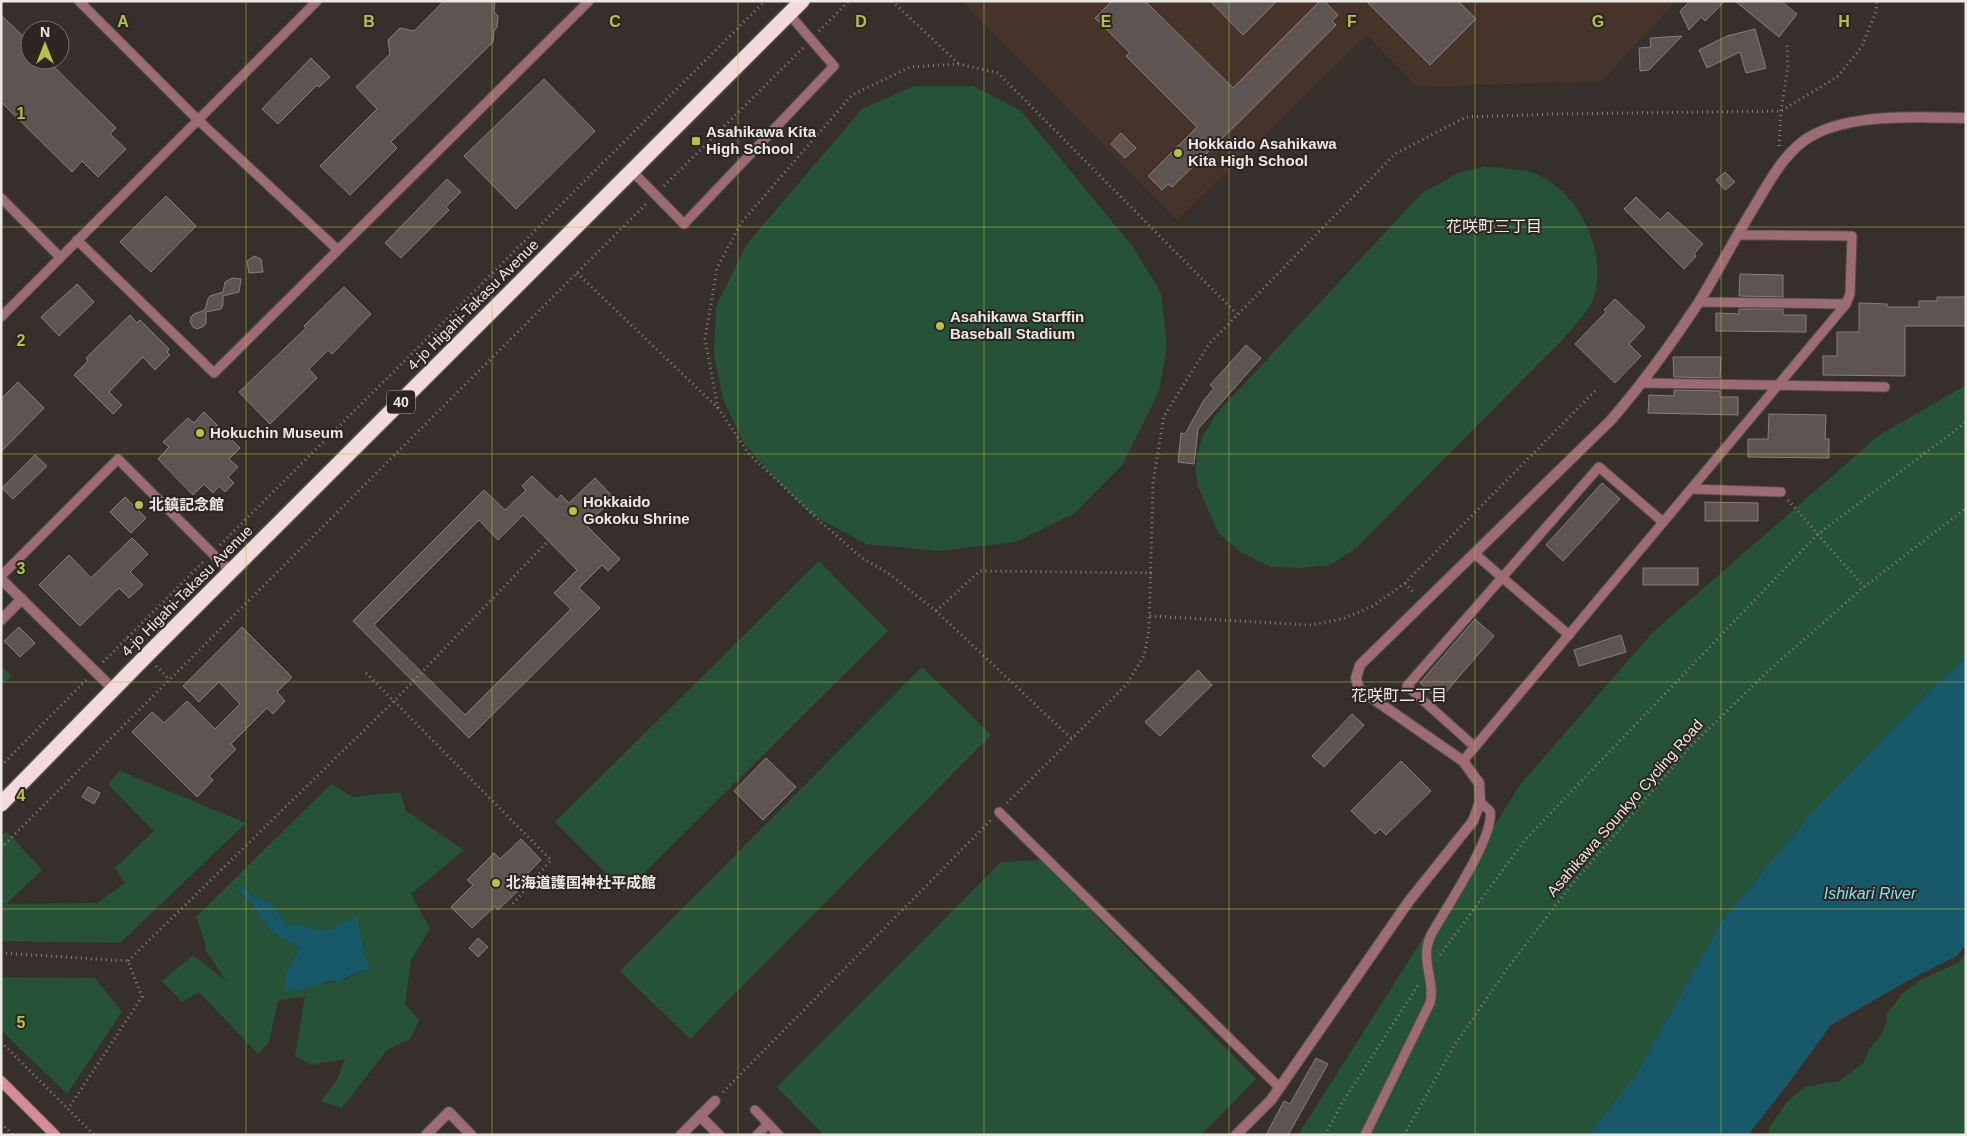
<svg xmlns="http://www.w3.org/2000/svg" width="1967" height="1136" viewBox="0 0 1967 1136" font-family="Helvetica,'Noto Sans JP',sans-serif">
<rect width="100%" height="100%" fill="#372f2b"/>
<!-- education -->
<polygon fill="#46342b" points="962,1 1676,1 1602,81 1417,87 1367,35 1177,220"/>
<!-- green -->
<g fill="#265237" fill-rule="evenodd">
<polygon points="914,86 974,86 1021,111 1133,247 1161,293 1167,346 1159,391 1123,464 1075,513 1016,542 939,551 866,544 811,514 776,480 744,443 723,399 714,355 716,307 746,245 862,109"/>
<path d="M1483 167C1500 168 1516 168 1533 173 1578 188 1610 255 1593 300 1590 310 1570 330 1563 339L1356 548 1330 565 1300 568 1271 567 1242 553 1219 534 1198 487 1195 467 1202 437 1217 413 1422 193 1458 173Z"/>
<polygon points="1966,385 1966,657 1936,684 1808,817 1721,922 1638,1071 1589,1135 1298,1135 1520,785 1652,633 1878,436"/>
<polygon points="819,561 888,631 625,892 555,822"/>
<polygon points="1,666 12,676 1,686"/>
<polygon points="922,667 991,735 690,1039 620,971"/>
<polygon points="120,771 246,823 120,943 1,941 1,836 6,831 42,870 6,904 97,903 125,883 115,868 154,831 108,784"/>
<path d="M331 784 353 797 400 792 406 811 464 850 411 894 430 929 411 960 405 1004 419 1020 410 1039 387 1050 342 1108 321 1101 337 1080 345 1059 311 1065 295 1056 305 996 278 1001 269 1042 258 1054 199 992 182 1002 162 981 193 955 226 981 206 951 205 942 196 917ZM241 885 252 896 270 903 286 925 298 924 313 929 330 930 363 942 367 970C357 972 349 979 339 981 331 982 327 982 319 985L286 972 300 949 271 931 256 909 237 891Z"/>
<polygon points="1041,860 1256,1079 1201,1135 824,1135 777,1087 1001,862"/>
<polygon points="1966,953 1966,1135 1769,1135 1769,1128 1786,1103 1804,1087 1839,1081 1864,1062 1870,1048 1879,1038 1887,1023 1886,1015 1902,994 1920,980 1958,963"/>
<polygon points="1,977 95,978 122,1012 67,1094 1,1030"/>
</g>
<!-- water -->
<g fill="#185969">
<polygon points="1966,657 1966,944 1957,956 1911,979 1831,1025 1785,1088 1748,1135 1589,1135 1638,1071 1721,922 1808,817 1936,684"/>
<polygon points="241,884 252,896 270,903 287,925 298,924 313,929 330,930 357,915 365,956 371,967 367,970 358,972 340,981 328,981 319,985 285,992 286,972 300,949 271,931 256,909 237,890"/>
</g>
<!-- building -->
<g fill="#5e5452" stroke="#897f7c" fill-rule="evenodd">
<polygon points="444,1 495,1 494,12 498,16 497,27 494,31 493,42 391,142 397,148 350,195 320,166 377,109 356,87 390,54 388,40 400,28 414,31"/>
<polygon points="1112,1 1145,1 1233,88 1320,1 1324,1 1338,15 1332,21 1336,25 1241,120 1172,187 1168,184 1162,190 1148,176 1197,127 1126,56 1130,53 1095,18"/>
<polygon points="1210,1 1277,1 1243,35"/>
<polygon points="1366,1 1458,1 1476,19 1430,65"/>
<polygon points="1690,1 1725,1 1705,21 1701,17 1689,30 1680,11"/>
<polygon points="1735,1 1781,1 1797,14 1779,37"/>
<polygon points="1,15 30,43 30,60 47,60 116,128 110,134 126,149 98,177 82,161 72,172 1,102"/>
<polygon points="1755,29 1766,68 1746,73 1740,52 1707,68 1699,50 1727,36"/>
<polygon points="1682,36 1649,70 1640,71 1639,48 1651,47 1650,38"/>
<polygon points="311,58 330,77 319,87 317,85 278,124 262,109"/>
<polygon points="544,79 595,131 516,209 464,156"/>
<polygon points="1121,133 1136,148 1125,158 1111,144"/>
<polygon points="1725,172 1735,182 1725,190 1716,180"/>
<polygon points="447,179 461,192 446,207 449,210 401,258 385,243"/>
<polygon points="166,196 196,226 151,272 120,242"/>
<polygon points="1636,197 1660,220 1668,212 1703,244 1694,254 1696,256 1684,269 1624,209"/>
<polygon points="254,256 261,259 263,272 249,273 247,261"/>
<polygon points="1740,274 1783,275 1783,297 1739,296"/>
<polygon points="232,278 241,279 239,292 223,296 223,305 221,309 206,312 206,323 204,326 197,329 193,327 190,321 191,317 194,314 205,310 208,299 210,296 223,292 225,282"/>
<polygon points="77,284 94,302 59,336 41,317"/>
<polygon points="344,287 371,314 332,354 328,350 309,369 317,378 270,424 239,392 306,328 304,326"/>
<polygon points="1937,297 1966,297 1966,326 1905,326 1905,376 1823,375 1823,356 1837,356 1837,332 1859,332 1859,303 1887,304 1887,307 1919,307 1919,301 1937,301"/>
<polygon points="1615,299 1645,327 1629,344 1641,356 1615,383 1575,344 1606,312 1604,310"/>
<polygon points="1739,309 1783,309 1783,315 1806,315 1806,332 1716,331 1716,313 1739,314"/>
<polygon points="130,315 137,323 140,320 169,349 167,352 170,355 155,370 143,357 109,392 122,405 113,414 74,375 88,361 86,358"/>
<polygon points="1246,345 1261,358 1198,429 1194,464 1178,462 1181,433 1185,434 1204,400 1214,388 1210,385"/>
<polygon points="1673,357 1721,357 1720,378 1674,377"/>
<polygon points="18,382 44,408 1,452 1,399"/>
<polygon points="1674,390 1720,391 1720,397 1738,397 1738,415 1648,413 1649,395 1674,396"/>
<polygon points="204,412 240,448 229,459 238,467 228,477 234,483 225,492 219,486 213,493 204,484 193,495 158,459 169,447 163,442 188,418 194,423"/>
<polygon points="1769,414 1826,415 1825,439 1829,439 1829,458 1748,457 1748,439 1768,439"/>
<polygon points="35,455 47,466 13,499 2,488"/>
<path d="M532 476 557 500 561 495 569 503 595 478 614 498 586 525 620 559 608 571 602 565 579 588 600 608 469 738 353 621 484 490 505 510 526 490 522 486ZM523 515 577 570 554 593 571 609 465 715 374 625 479 520 498 540Z"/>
<polygon points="1602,483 1620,499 1563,561 1546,545"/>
<polygon points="125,497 146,518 131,533 110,512"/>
<polygon points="1705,502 1758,503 1758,521 1705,521"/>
<polygon points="132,538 148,554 130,572 143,585 129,598 119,588 80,626 39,585 69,555 91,578"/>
<rect x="1643" y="568" width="55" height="17"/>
<polygon points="1475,619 1494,636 1439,700 1420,683"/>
<polygon points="19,627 35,643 20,657 4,641"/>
<polygon points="242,627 292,677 277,692 285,701 273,714 267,708 231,744 236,749 209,776 213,780 197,797 132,732 152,712 164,723 187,701 215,729 240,704 219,682 199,702 183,686"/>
<polygon points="1621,635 1626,652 1579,666 1574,650"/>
<polygon points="1198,670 1212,685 1160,736 1145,722"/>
<polygon points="1352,714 1364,725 1324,767 1312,756"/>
<polygon points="766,758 796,787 763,820 734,791"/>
<polygon points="1401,761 1431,791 1386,835 1380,829 1375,834 1351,811"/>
<polygon points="88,787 100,793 94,804 82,797"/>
<polygon points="521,839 541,860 520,881 524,885 498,910 495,906 472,928 451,907 473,885 467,880 494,853 500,859"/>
<polygon points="478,938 488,947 478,957 469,948"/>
<polygon points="1316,1058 1328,1064 1288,1135 1266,1135 1284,1101 1290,1104"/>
</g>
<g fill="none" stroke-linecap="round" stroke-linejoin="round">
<defs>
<g id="lane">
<polyline points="79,1 198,120 338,250"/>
<polyline points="632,171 684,224 834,66 789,14"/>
<polyline points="1,198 60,257"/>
<polyline points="77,240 214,373 589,1"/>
<polyline points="1699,302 1846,304"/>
<polyline points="1,317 317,1"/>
<polyline points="1642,383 1885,387"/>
<polyline points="1691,489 1781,492"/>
<polyline points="1475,554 1569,635"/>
<polyline points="1,576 118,459 231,572"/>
<polyline points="1475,747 1407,686 1599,467 1663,522"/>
<polyline points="1463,761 1846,304 1850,294 1852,236 1738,235"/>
<polyline points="999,812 1280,1088"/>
<polyline points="755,1110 779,1135"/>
<polyline points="757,1135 768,1124"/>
<path d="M1365 1135 1430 1003C1436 982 1419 959 1431 935 1445 909 1495 837 1490 811L1480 802"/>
</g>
<g id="street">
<polyline points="1,579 114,690"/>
<polyline points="1,620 22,599"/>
<polyline points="700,1116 719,1135"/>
<polyline points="426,1135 449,1112 471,1135"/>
<polyline points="681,1135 715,1101"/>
<path d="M1236 1135 1271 1100 1409 901 1473 821 1480 802 1479 783 1463 761 1359 689 1356 678 1360 665 1611 420C1643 383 1672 343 1699 302 1718 271 1735 238 1754 207 1770 181 1785 150 1813 135 1854 113 1921 117 1966 118"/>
</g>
<polyline id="secondary" points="1,1081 55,1135"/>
<polyline id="highway" points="1,804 146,656 802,1"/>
</defs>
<!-- lane casing -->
<use href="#lane" stroke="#544d49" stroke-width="11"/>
<!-- street casing -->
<use href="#street" stroke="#544d49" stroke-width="12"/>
<!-- secondary casing -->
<use href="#secondary" stroke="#544d49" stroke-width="12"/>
<!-- highway casing -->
<use href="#highway" stroke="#544d49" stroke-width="18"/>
<!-- path -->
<g stroke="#89827f" stroke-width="3" stroke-dasharray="1 4" stroke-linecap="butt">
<polyline points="892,1 959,64"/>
<polyline points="819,31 849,1"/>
<polyline points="1779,146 1781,111 1788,66 1787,43"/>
<polyline points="664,186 803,48"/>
<polyline points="577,273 718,408 749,454 822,523 862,558 888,573 936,611 1071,738"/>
<polyline points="718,408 705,339 717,268 741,223 852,95 910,67 959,64 998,73 1237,314"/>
<polyline points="1788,500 1864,587"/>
<polyline points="220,545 765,1"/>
<polyline points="1405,583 1415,594"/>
<polyline points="936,611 980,571 1152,573"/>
<polyline points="1150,616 1310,625 1342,619 1373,606 1405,583 1597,389"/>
<polyline points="127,638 136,646"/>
<polyline points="103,662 205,560"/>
<polyline points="156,666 170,680"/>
<polyline points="366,673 551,860 511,906"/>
<polyline points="1,766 87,679"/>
<polyline points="1007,803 1126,685 1144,656 1149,630 1153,483 1164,416 1209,344 1395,154 1466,117 1555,114 1781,111 1837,77 1861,48 1876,12 1877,1"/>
<polyline points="1,848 647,203"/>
<polyline points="1,953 128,961 142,997 68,1109"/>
<polyline points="1440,955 1525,840 1817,535 1966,422"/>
<polyline points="128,961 394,701 549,540"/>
<polyline points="1,1042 94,1135"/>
<polyline points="723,1092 991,820"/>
<polyline points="1,1123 13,1135"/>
<polyline points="1325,1135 1342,1103 1419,984"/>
<polyline points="1404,1135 1454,1046 1507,969 1569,888 1691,746 1767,672 1864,587 1966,508"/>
</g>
<!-- lane -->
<use href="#lane" stroke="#9d6b73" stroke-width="9"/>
<!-- street -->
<use href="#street" stroke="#9d6b73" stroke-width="10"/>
<!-- secondary -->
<use href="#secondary" stroke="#da8a98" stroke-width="10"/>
<!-- highway -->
<use href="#highway" stroke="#f4dadd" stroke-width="15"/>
</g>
<!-- grid -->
<path fill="none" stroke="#b4c24a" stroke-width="1" stroke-opacity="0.55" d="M246 1V1135M492 1V1135M738 1V1135M984 1V1135M1229 1V1135M1475 1V1135M1721 1V1135M1 227H1966M1 454H1966M1 682H1966M1 909H1966"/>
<!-- markers -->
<g fill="#b4c24a" stroke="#2c2521" stroke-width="2">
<rect x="691" y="136" width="10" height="10" rx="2.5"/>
<circle cx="1178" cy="153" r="5"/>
<circle cx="940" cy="326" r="5"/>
<circle cx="200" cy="433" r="5"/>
<circle cx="139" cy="505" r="5"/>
<circle cx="573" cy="511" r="5"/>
<circle cx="496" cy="883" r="5"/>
</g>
<g text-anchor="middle" stroke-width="4" stroke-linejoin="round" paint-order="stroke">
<!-- shield labels -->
<rect fill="#2c2521" stroke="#b3aeab" stroke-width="1" x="387" y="390.5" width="28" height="23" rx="4"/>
<g font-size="14" font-weight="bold" fill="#ede8e6">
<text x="401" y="407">40</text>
</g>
<!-- poi labels -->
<g font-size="15" font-weight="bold" fill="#ede8e6" stroke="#2c2521" text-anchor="start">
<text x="706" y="137">Asahikawa Kita<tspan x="706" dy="17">High School</tspan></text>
<text x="1188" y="149">Hokkaido Asahikawa<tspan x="1188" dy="17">Kita High School</tspan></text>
<text x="950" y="322">Asahikawa Starffin<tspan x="950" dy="17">Baseball Stadium</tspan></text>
<text x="210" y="438">Hokuchin Museum</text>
<text x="583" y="507">Hokkaido<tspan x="583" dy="17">Gokoku Shrine</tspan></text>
<text x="149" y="510">北鎮記念館</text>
<text x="506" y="888">北海道護国神社平成館</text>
</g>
<!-- street labels -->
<g font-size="15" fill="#ede8e6" stroke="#2c2521">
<text transform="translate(473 305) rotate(-45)" y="5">4-jo Higahi-Takasu Avenue</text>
<text transform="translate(187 591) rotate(-45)" y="5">4-jo Higahi-Takasu Avenue</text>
<text transform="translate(1625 808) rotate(-49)" y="5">Asahikawa Sounkyo Cycling Road</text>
</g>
<!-- neighbourhood labels -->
<g font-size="16" fill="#ede8e6" stroke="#2c2521">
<text x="1494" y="232">花咲町三丁目</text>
<text x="1399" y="701">花咲町二丁目</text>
</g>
<!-- water labels -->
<g font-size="16" font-style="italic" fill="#87dff9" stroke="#2c2521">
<text x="1870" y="899">Ishikari River</text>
</g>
</g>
<g font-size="16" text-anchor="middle" font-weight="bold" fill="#b4c24a" stroke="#2c2521" stroke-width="4" stroke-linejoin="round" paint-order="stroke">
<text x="123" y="27">A</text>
<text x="369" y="27">B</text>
<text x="615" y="27">C</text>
<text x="861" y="27">D</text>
<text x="1106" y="27">E</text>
<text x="1352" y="27">F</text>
<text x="1598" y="27">G</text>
<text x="1844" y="27">H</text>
<text x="21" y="119">1</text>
<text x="21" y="346">2</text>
<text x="21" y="574">3</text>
<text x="21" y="801">4</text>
<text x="21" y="1028">5</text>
</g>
<!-- border -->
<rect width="1967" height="1136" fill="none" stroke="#ede8e6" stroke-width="5"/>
<!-- north arrow -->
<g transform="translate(45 45)"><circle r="24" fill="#2c2521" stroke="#797370"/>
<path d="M0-4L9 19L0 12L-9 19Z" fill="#b4c24a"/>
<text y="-8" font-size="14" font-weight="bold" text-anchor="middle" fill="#ede8e6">N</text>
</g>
</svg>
